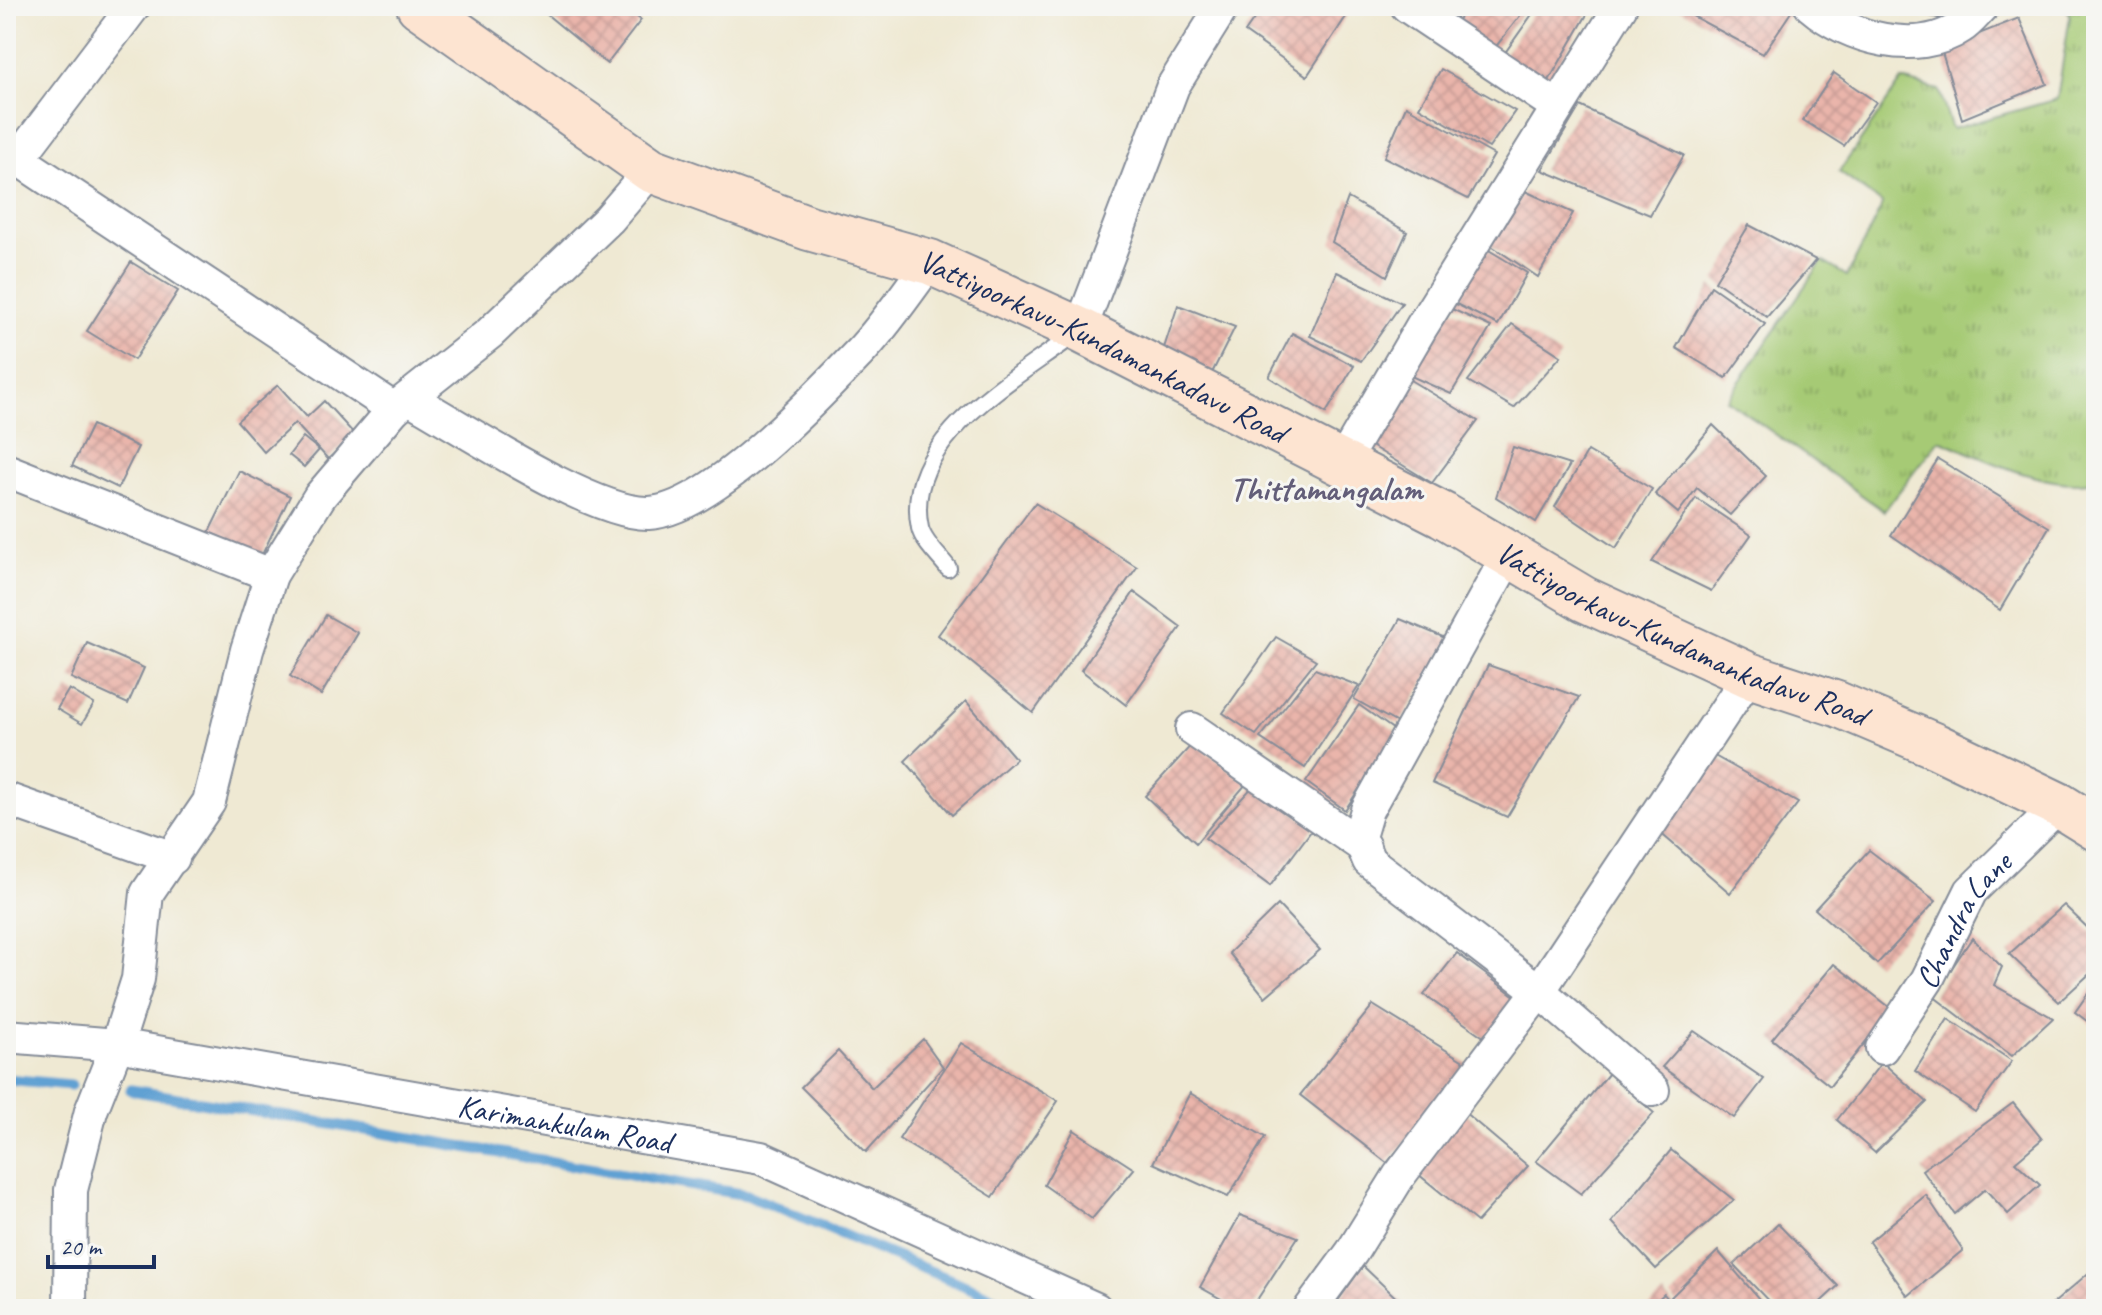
<svg xmlns="http://www.w3.org/2000/svg" width="2102" height="1315" viewBox="0 0 2102 1315" font-family="Caveat,sans-serif">
<defs>
<pattern id="grass-tufts" width="24" height="20" patternUnits="userSpaceOnUse" patternTransform="scale(2)"><rect width="24" height="20" fill="#a6ca74"/><path d="M3 7l-1-3M5 7V3M7 7l1-3M15 17l-1-3M17 17v-4M19 17l1-3" fill="none" stroke="#86a462"/></pattern>
<pattern id="building-cross-hatch" width="8" height="8" patternUnits="userSpaceOnUse" patternTransform="scale(2)"><rect width="8" height="8" fill="#eab5ab"/><path d="M0 0l8 8M0 8l8-8" fill="none" stroke="#c89c96"/></pattern>
</defs>
<rect width="100%" height="100%" fill="#f6f6f2"/>
<filter id="ink" filterUnits="userSpaceOnUse"><feTurbulence type="fractalNoise" baseFrequency=".0125" numOctaves="2"/><feDisplacementMap in="SourceGraphic" scale="16" xChannelSelector="R" yChannelSelector="G"/><feConvolveMatrix kernelMatrix="1 2 1 2 8 2 1 2 1" color-interpolation-filters="sRGB"/></filter>
<filter id="wash" filterUnits="userSpaceOnUse"><feTurbulence type="fractalNoise" baseFrequency=".006" numOctaves="4" result="noise"/><feDisplacementMap in="SourceGraphic" scale="32" xChannelSelector="R" yChannelSelector="G"/><feGaussianBlur stdDeviation="1.8" result="paint"/><feColorMatrix in="noise" values="0 0 0 0 0 0 0 0 0 0 0 0 0 0 0 0 0 1.4 0 .05"/><feComposite in="paint" operator="in"/></filter>
<g filter="url(#wash)">
<rect width="100%" height="100%" fill="#efe9d3"/>
<!-- grass -->
<path fill="url(#grass-tufts)" stroke="#607c69" stroke-width="2" d="M2065 6H2096V480C2052 494 1980 456 1939 440L1884 511 1727 400 1822 261 1847 276 1883 204 1839 172 1902 80 1939 90 1952 129 2057 99 2070 16Z"/>
<g fill="none" stroke-linecap="round" stroke-linejoin="round">
<!-- stream -->
<g stroke="#60a1d3" stroke-width="11">
<polyline points="6,1079 71,1085"/>
<polyline points="131,1090 747,1195 1021,1309"/>
</g>
</g>
<g id="blocks">
<!-- building -->
<g fill="url(#building-cross-hatch)">
<polygon points="550,6 622,6 641,20 607,64 545,13"/>
<polygon points="1263,6 1353,6 1307,76 1245,32"/>
<polygon points="1423,6 1465,6 1448,27"/>
<polygon points="1470,6 1514,6 1523,12 1490,54 1452,26"/>
<polygon points="1538,6 1581,6 1589,11 1547,84 1502,57"/>
<polygon points="1674,6 1795,6 1763,54"/>
<polygon points="1887,6 1964,6 1956,22"/>
<polygon points="2019,18 2047,84 1962,119 1941,49"/>
<polygon points="1441,69 1515,111 1489,148 1419,107"/>
<polygon points="1834,73 1876,102 1844,146 1803,120"/>
<polygon points="1406,106 1494,155 1468,199 1384,157"/>
<polygon points="1580,106 1684,155 1650,215 1542,170"/>
<polygon points="1525,191 1573,213 1538,277 1490,245"/>
<polygon points="1348,198 1407,232 1387,276 1332,242"/>
<polygon points="1749,225 1816,260 1767,317 1715,281"/>
<polygon points="1482,246 1527,273 1498,325 1450,301"/>
<polygon points="131,262 178,291 134,360 87,331"/>
<polygon points="1337,272 1402,303 1361,361 1310,336"/>
<polygon points="1711,286 1765,324 1726,378 1676,348"/>
<polygon points="1441,304 1491,327 1451,394 1402,372"/>
<polygon points="1178,305 1235,327 1210,377 1163,351"/>
<polygon points="1512,324 1561,356 1514,408 1468,381"/>
<polygon points="1292,333 1354,366 1326,413 1269,377"/>
<polygon points="1405,377 1478,421 1432,483 1368,444"/>
<polygon points="278,385 307,417 324,401 355,435 328,459 295,423 264,452 237,421"/>
<polygon points="92,425 138,447 118,488 72,466"/>
<polygon points="1713,425 1766,476 1730,515 1697,488 1678,513 1655,494"/>
<polygon points="303,437 319,450 304,467 289,455"/>
<polygon points="1513,447 1570,465 1536,522 1496,497"/>
<polygon points="1588,451 1652,489 1616,548 1555,507"/>
<polygon points="1938,459 2049,527 2000,610 1891,535"/>
<polygon points="239,471 290,496 261,557 209,532"/>
<polygon points="1696,498 1751,535 1711,591 1652,562"/>
<polygon points="1035,503 1137,567 1033,713 938,635"/>
<polygon points="1134,592 1181,627 1126,705 1081,670"/>
<polygon points="326,615 358,633 321,695 290,676"/>
<polygon points="1400,619 1450,640 1399,724 1354,699"/>
<polygon points="1276,637 1316,660 1256,735 1223,713"/>
<polygon points="87,643 144,668 128,704 71,678"/>
<polygon points="1488,665 1579,697 1507,817 1432,783"/>
<polygon points="1315,669 1359,686 1305,768 1260,738"/>
<polygon points="69,689 94,704 82,724 57,709"/>
<polygon points="966,701 1016,759 952,815 905,761"/>
<polygon points="1359,705 1397,732 1345,810 1306,782"/>
<polygon points="1194,742 1247,783 1196,843 1145,796"/>
<polygon points="1711,754 1798,803 1730,893 1657,830"/>
<polygon points="1256,783 1314,827 1270,886 1205,838"/>
<polygon points="1869,850 1936,901 1877,964 1815,909"/>
<polygon points="1278,905 1320,950 1265,997 1229,953"/>
<polygon points="2064,905 2096,936 2096,968 2059,1002 2009,954"/>
<polygon points="1972,938 2002,967 1994,985 2053,1018 2012,1056 1933,996"/>
<polygon points="1457,953 1516,997 1485,1038 1424,995"/>
<polygon points="1834,964 1892,1009 1830,1086 1772,1039"/>
<polygon points="2096,982 2096,1028 2075,1012"/>
<polygon points="1373,1005 1470,1065 1387,1163 1300,1095"/>
<polygon points="1948,1019 2012,1061 1975,1112 1915,1071"/>
<polygon points="1694,1031 1764,1079 1734,1118 1662,1067"/>
<polygon points="923,1039 943,1067 866,1152 801,1087 838,1051 872,1088"/>
<polygon points="961,1043 1058,1101 993,1197 899,1139"/>
<polygon points="1882,1062 1927,1102 1875,1153 1837,1120"/>
<polygon points="1609,1073 1654,1113 1581,1194 1536,1161"/>
<polygon points="1190,1093 1265,1137 1228,1197 1153,1163"/>
<polygon points="2013,1103 2042,1139 2015,1162 2040,1185 2008,1214 1985,1189 1955,1214 1922,1170"/>
<polygon points="1463,1111 1528,1166 1477,1222 1418,1174"/>
<polygon points="1074,1130 1134,1169 1092,1219 1044,1185"/>
<polygon points="1671,1150 1734,1200 1656,1269 1612,1222"/>
<polygon points="1926,1195 1963,1250 1908,1296 1869,1242"/>
<polygon points="1240,1215 1298,1237 1251,1309 1239,1309 1200,1287"/>
<polygon points="1778,1224 1838,1286 1813,1309 1776,1309 1734,1265"/>
<polygon points="1718,1251 1765,1306 1762,1309 1681,1309 1671,1297"/>
<polygon points="1363,1266 1408,1309 1332,1309"/>
<polygon points="2093,1269 2096,1272 2096,1309 2047,1309"/>
<polygon points="1664,1294 1676,1309 1647,1309"/>
</g>
</g>
</g>
<g filter="url(#ink)">
<use href="#blocks" fill-opacity="0" stroke="#858c98" stroke-width="2"/>
<g fill="none" stroke-linecap="round" stroke-linejoin="round">
<defs>
<path id="lane" d="M948 568C940 557 923 542 920 528 901 439 1016 379 1075 334"/>
<g id="street">
<polyline points="134,6 18,159 394,409"/>
<polyline points="1407,6 1558,107"/>
<path d="M1811 6C1848 38 1917 57 1961 27 1969 22 1976 13 1983 6"/>
<polyline points="1080,330 1173,86 1223,6"/>
<path d="M409 398C463 428 593 515 649 513 710 510 816 398 859 353 885 326 907 292 930 262"/>
<polyline points="1341,465 1422,326 1621,6"/>
<polyline points="6,470 271,575"/>
<polyline points="1508,556 1367,810 1359,837 1369,861 1539,991 1653,1090"/>
<polyline points="1192,729 1364,847"/>
<polyline points="6,799 173,858"/>
<path id="s1" d="M6 1036 117 1045 761 1158 1096 1309"/>
<path id="s2" d="M1882 1048 1927 980 1971 891 2059 805"/>
<polyline points="70,1309 71,1190 91,1111 117,1045 138,979 147,893 209,802 247,650 271,575 320,496 394,409 490,333 609,219 651,170"/>
<polyline points="1310,1309 1352,1252 1399,1176 1539,991 1749,675"/>
</g>
<g id="secondary">
<path id="s3" d="M419 6 651 170 809 228 930 262 1080 330 1443 515 1584 599 1749 675 1837 704 1936 746 2059 805 2096 828"/>
</g>
</defs>
<!-- lane casing -->
<use href="#lane" stroke="#858c98" stroke-width="20"/>
<!-- street casing -->
<use href="#street" stroke="#858c98" stroke-width="36"/>
<!-- secondary casing -->
<use href="#secondary" stroke="#858c98" stroke-width="48"/>
<!-- lane -->
<use href="#lane" stroke="#fff" stroke-width="16"/>
<!-- street -->
<use href="#street" stroke="#fff" stroke-width="32"/>
<!-- secondary -->
<use href="#secondary" stroke="#fde4d1" stroke-width="44"/>
</g>
</g>
<g text-anchor="middle" stroke-width="6" stroke-linejoin="round" paint-order="stroke">
<!-- street labels -->
<g font-size="32" fill="#1b2f5e" stroke="#f6f6f2">
<text dy="11" stroke="none"><textPath href="#s3" startOffset="770">Vattiyoorkavu-Kundamankadavu Road</textPath></text>
<text dy="11" stroke="none"><textPath href="#s3" startOffset="1418">Vattiyoorkavu-Kundamankadavu Road</textPath></text>
<text dy="11" stroke="none"><textPath href="#s2" startOffset="152">Chandra Lane</textPath></text>
<text dy="11" stroke="none"><textPath href="#s1" startOffset="566">Karimankulam Road</textPath></text>
</g>
<!-- neighbourhood labels -->
<g font-size="34" font-weight="bold" fill="#635e79" stroke="#f6f6f2">
<text x="1326" y="500">Thittamangalam</text>
</g>
</g>
<!-- margin -->
<rect width="2102" height="1315" fill="none" stroke="#f6f6f2" stroke-width="32"/>
<!-- scale -->
<path d="M48 1255v12h106v-12" fill="none" stroke="#1b2f5e" stroke-width="4"/>
<text x="60" y="1255" font-size="24" fill="#1b2f5e" stroke="#f6f6f2" stroke-width="6" paint-order="stroke">20 m</text>
</svg>
